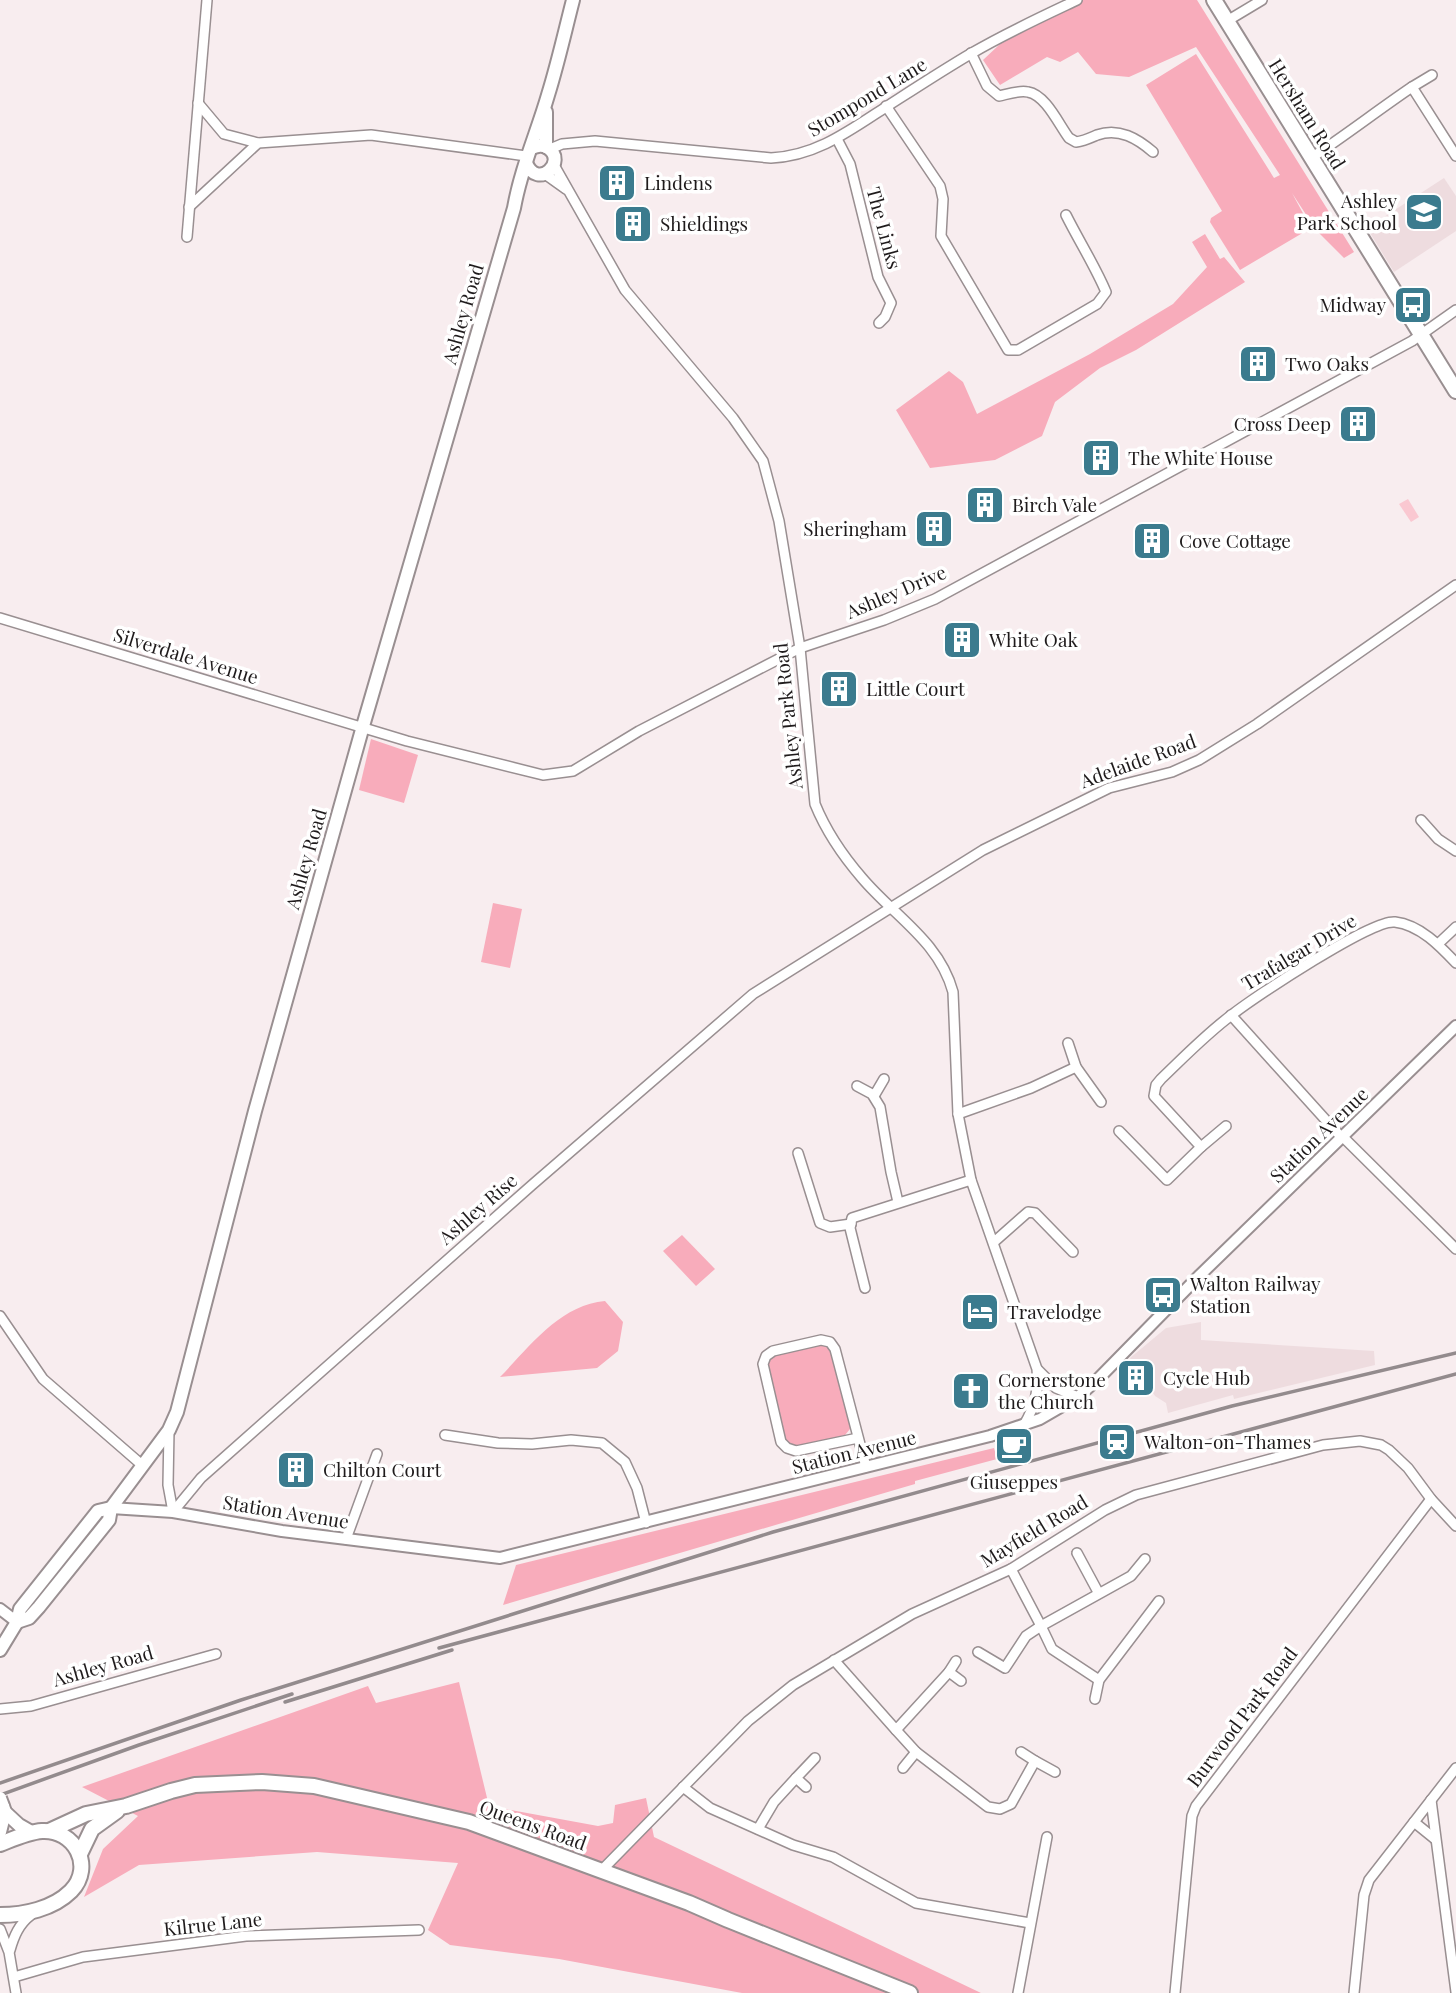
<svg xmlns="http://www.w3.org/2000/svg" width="1456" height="1993" viewBox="0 0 1456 1993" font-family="'Playfair Display',serif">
<rect width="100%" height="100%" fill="#f8edef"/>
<!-- built -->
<g fill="#eedcdf">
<polygon points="1444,178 1456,196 1456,231 1394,272 1367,228"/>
<polygon points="1201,1322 1201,1340 1374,1351 1375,1365 1234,1399 1233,1395 1168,1413 1166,1403 1155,1396 1130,1358 1166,1328"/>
</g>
<!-- green -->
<g fill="#f8acbb">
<polygon points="1077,0 1197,0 1354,252 1344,258 1316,230 1292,193 1311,228 1240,270 1210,222 1211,218 1222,211 1146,85 1196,54 1274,178 1280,175 1196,47 1129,77 1096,74 1078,52 1060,62 1047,57 1000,85 983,60 1016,29"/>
<polygon points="1205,234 1220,259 1224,257 1245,282 1136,350 1100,368 1055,402 1042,436 995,460 930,468 896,410 949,371 963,382 977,414 1090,354 1173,304 1207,267 1192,242"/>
<polygon points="371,739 418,755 404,803 359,790"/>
<polygon points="493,903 522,909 510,968 481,962"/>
<polygon points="682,1235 715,1269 696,1286 663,1251"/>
<path d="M605 1301 623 1322 618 1351 597 1368 500 1377C530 1346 560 1305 605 1301Z"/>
<path d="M823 1344 829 1346 850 1417V1429L845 1435C828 1439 795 1456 784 1438L767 1363 771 1356Z"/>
<polygon points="994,1448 997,1459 915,1481 915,1484 503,1605 516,1565"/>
<polygon points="459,1682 489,1806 598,1826 613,1823 615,1805 646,1798 654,1837 981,1993 742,1993 559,1959 450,1945 428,1930 458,1863 317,1852 139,1865 84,1897 103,1849 138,1816 82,1787 368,1686 376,1703"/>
</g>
<!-- water -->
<polygon fill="#fac8d1" points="1408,499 1419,517 1411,522 1399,504"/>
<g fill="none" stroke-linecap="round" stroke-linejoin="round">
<defs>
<g id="minor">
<polyline points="1227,21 1262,0"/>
<path d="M971 53 987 86 999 96C1008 94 1019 90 1028 92 1046 95 1059 125 1069 138L1076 142C1084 141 1090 138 1097 135 1119 127 1138 139 1153 152"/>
<polyline points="1432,75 1412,87 1456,156"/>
<polyline points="198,103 224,134 258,143"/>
<path d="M886 106 940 186 943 199 941 236 1008 350H1018L1097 304 1106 292C1095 266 1079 241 1066 215"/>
<polyline points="837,139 850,164 878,277 891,303 885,317 879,323"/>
<path d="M550 149 562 144 595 141 771 158C816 156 849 131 886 107 914 89 943 70 972 53 1006 33 1041 17 1077 0"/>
<path d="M1311 158C1346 135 1378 110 1412 87"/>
<path d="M554 165 625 290 733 418 763 461 779 521 800 648 815 804C826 831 843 856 862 878 894 916 939 941 953 992L958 1114 971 1180 1037 1369C1039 1391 1035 1406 1024 1425"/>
<polyline points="545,174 566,189"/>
<polyline points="189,207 258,143 371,135 526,156"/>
<polyline points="187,237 207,0"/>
<polyline points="0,618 407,741 543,775 573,771 639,731 800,648 884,620 935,599 1412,341 1456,310"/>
<polyline points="1421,820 1438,839 1456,851"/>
<polyline points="1438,944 1456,927"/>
<polyline points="1231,1015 1342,1138"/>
<polyline points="1068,1043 1076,1067 1101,1102"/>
<polyline points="857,1086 872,1094 880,1107 891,1172 898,1202"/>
<polyline points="874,1096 884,1079"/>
<polyline points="958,1114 1031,1088 1076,1067"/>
<path d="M1119 1131 1167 1180 1201 1147 1154 1096 1156 1085 1161 1079C1184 1057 1207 1033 1233 1014 1256 996 1372 919 1395 922 1420 925 1440 946 1456 963"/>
<polyline points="1343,1137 1456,1249"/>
<polyline points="1201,1147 1226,1126"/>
<polyline points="798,1153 820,1223 830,1227 851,1224"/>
<polyline points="994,1242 1028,1212 1035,1213 1073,1252"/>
<polyline points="865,1288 850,1228 852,1218 971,1180"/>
<polyline points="0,1316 43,1379 142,1465"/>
<polyline points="1038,1370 1056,1388 1078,1397"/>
<polyline points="169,1430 168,1485 173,1512"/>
<polyline points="445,1435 498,1443 532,1444 571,1440 602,1443 625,1462 637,1488 646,1523"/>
<polyline points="858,1438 796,1451 787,1448 781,1442 763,1364 766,1356 773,1351 821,1340 830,1342 835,1349 866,1467"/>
<polyline points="173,1512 201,1478 532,1185 753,994 983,850 1109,788 1172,772 1199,760 1257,724 1456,585"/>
<polyline points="346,1539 377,1454"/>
<polyline points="1077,1553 1098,1592"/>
<polyline points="978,1652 1005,1668 1026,1636 1041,1626 1011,1569"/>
<polyline points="834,1660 896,1730 949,1672"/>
<polyline points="956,1661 949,1672 961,1681"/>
<polyline points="1099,1680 1052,1649 1041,1626 1131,1576 1145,1559"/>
<polyline points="1095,1699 1099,1680 1159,1601"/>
<polyline points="0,1709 31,1706 216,1654"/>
<polyline points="896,1730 916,1752 988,1807 1000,1809 1011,1804 1035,1761 1021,1752"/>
<polyline points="1035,1761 1055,1772"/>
<polyline points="903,1768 916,1752"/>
<polyline points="683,1787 710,1808 793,1845 833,1857 916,1903 1030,1923"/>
<polyline points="806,1787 796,1778 815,1758"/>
<polyline points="1431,1800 1456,1992"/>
<polyline points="1414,1822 1435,1839"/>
<polyline points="758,1829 774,1802 796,1778"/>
<polyline points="601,1871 748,1721 793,1685 912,1614 1011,1569 1105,1510 1136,1495 1323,1445 1360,1441 1381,1445 1389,1450 1408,1468 1431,1499 1456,1526"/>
<polyline points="0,1929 9,1952 16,1993"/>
<path d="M10 1950C14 1936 19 1924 31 1915"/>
<polyline points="14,1977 83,1957 246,1936 419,1930"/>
<polyline points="1018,1993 1047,1837"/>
<polyline points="1175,1993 1192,1816 1196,1806 1431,1499"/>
<polyline points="1354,1993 1364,1895 1369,1880 1456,1768"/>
</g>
<g id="tertiary">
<polyline points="111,1508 173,1512 282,1531 500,1558 990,1436 1040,1419 1078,1397 1099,1378 1200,1275 1456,1026"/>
<polyline points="0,1609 17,1622"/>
</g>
<g id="secondary">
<polyline points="546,147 546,112"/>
<path d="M526 163C538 191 568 161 548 148 542 144 537 146 531 148"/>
<path d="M17 1622 29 1618 39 1607 109 1520 111 1508 169 1430 177 1412 255 1111 363 726 514 208C521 168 537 133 548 95 558 63 565 31 573 0"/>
<polyline points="0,1650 17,1622 20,1609 98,1511 111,1508"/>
<polyline points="5,1812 19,1825 33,1833"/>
<polyline points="0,1832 5,1812 3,1806"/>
</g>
<g id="primary">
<polyline points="1214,0 1456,391"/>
<polyline points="49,1831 86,1814 126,1806 171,1791 195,1785 262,1782 314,1786 469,1822 689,1903 728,1920 910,1993"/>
<path d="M0 1844C13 1839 28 1832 42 1831 74 1829 95 1866 71 1891 53 1909 24 1915 0 1915"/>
<polyline points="80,1854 92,1829 117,1811"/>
</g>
</defs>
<!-- minor casing -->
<use href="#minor" stroke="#998f91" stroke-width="12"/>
<!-- tertiary casing -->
<use href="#tertiary" stroke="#998f91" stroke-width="14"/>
<!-- secondary casing -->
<use href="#secondary" stroke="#998f91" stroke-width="16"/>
<!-- primary casing -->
<use href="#primary" stroke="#998f91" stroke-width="18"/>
<!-- minor -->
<use href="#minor" stroke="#fff" stroke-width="9"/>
<!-- tertiary -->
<use href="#tertiary" stroke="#fff" stroke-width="10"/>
<!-- secondary -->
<use href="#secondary" stroke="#fff" stroke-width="12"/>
<!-- primary -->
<use href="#primary" stroke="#fff" stroke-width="14"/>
<!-- rail -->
<g stroke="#938b8d" stroke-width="3.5">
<polyline points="439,1648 1456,1374"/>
<polyline points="285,1702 452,1650"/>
<polyline points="0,1783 241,1700 773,1532 1232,1406 1456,1353"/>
<polyline points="0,1795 139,1745 292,1694"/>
</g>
<defs>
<polyline id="secondary-bridge" points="0,1798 3,1806"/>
</defs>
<!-- secondary-bridge casing -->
<use href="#secondary-bridge" stroke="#998f91" stroke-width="16" stroke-linecap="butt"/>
<!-- secondary-bridge -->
<use href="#secondary-bridge" stroke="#fff" stroke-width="12"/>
</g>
<!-- icons -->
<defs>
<symbol id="building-square" viewBox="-11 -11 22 22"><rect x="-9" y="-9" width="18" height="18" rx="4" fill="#3b7b8e" stroke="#fff"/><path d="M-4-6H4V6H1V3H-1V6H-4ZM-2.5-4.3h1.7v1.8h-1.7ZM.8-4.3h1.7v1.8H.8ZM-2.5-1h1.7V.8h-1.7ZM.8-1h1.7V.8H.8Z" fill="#fff"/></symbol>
<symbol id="school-square" viewBox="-11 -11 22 22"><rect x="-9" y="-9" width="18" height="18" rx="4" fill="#3b7b8e" stroke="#fff"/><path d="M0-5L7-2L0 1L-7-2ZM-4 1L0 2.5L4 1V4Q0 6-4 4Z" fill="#fff"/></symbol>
<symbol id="bus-square" viewBox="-11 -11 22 22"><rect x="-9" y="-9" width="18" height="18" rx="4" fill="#3b7b8e" stroke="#fff"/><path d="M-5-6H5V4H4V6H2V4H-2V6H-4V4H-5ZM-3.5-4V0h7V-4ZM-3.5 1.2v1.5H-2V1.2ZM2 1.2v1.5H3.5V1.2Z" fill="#fff"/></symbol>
<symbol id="hotel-square" viewBox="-11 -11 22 22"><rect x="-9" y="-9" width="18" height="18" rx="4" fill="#3b7b8e" stroke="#fff"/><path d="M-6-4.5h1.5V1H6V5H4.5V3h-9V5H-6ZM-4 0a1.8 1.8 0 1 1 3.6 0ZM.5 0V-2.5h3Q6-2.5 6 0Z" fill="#fff"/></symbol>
<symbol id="church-square" viewBox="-11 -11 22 22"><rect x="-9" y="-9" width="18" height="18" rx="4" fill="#3b7b8e" stroke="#fff"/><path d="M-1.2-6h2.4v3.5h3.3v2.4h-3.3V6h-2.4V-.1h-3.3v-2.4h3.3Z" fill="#fff"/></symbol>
<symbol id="station-square" viewBox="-11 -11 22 22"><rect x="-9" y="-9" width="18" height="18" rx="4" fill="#3b7b8e" stroke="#fff"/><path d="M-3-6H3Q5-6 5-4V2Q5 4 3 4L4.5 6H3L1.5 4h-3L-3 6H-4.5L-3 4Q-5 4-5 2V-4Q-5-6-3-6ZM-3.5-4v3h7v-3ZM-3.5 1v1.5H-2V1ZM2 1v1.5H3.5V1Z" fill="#fff"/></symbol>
<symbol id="cafe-square" viewBox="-11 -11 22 22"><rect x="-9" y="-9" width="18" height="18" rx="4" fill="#3b7b8e" stroke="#fff"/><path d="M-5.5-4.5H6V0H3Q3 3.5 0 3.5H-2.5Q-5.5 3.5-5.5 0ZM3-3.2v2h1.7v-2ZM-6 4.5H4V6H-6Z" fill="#fff"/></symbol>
</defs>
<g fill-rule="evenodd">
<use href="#building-square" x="595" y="161" width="44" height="44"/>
<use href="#school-square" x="1402" y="190" width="44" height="44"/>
<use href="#building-square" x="611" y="202" width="44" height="44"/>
<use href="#bus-square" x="1391" y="283" width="44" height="44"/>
<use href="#building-square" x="1236" y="342" width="44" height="44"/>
<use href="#building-square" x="1336" y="402" width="44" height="44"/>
<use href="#building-square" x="1079" y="436" width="44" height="44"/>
<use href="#building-square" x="963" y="483" width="44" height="44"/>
<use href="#building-square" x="912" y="507" width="44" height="44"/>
<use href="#building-square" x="1130" y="519" width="44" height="44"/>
<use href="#building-square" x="940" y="618" width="44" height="44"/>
<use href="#building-square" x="817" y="667" width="44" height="44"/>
<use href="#bus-square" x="1141" y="1273" width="44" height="44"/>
<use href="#hotel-square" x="958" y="1290" width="44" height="44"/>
<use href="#building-square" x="1114" y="1356" width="44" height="44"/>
<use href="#church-square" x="949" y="1369" width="44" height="44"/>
<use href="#station-square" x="1095" y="1420" width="44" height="44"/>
<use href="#cafe-square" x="992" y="1424" width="44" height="44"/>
<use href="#building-square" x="274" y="1448" width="44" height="44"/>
</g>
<g text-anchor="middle" stroke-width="7" stroke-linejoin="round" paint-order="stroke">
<!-- street labels -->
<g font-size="19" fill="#1f1b1c" stroke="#fff">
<text transform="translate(867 97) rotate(-31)" y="7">Stompond Lane</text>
<text transform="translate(1307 114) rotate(58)" y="7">Hersham Road</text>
<text transform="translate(884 228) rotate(75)" y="7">The Links</text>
<text transform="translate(463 314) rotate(-74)" y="7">Ashley Road</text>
<text transform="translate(896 592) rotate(-23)" y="7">Ashley Drive</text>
<text transform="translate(186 656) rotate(17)" y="7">Silverdale Avenue</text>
<text transform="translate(788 716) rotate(-96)" y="7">Ashley Park Road</text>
<text transform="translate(1138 761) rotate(-20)" y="7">Adelaide Road</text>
<text transform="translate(306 859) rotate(-74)" y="7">Ashley Road</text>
<text transform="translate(1299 952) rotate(-31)" y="7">Trafalgar Drive</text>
<text transform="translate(1319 1135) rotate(-44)" y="7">Station Avenue</text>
<text transform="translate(478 1209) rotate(-41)" y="7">Ashley Rise</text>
<text transform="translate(854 1452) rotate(-14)" y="7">Station Avenue</text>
<text transform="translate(286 1512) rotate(9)" y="7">Station Avenue</text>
<text transform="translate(1034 1531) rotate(-31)" y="7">Mayfield Road</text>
<text transform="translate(103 1666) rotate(-16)" y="7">Ashley Road</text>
<text transform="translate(1242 1717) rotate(-53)" y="7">Burwood Park Road</text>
<text transform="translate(533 1825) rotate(20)" y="7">Queens Road</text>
<text transform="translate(213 1924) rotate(-6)" y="7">Kilrue Lane</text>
</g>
<!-- poi labels -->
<g font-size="19" fill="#1f1b1c" stroke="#fff" text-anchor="start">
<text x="644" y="190">Lindens</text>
<text x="1397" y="208" text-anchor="end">Ashley<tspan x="1397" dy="22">Park School</tspan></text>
<text x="660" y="231">Shieldings</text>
<text x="1386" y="312" text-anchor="end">Midway</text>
<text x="1285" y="371">Two Oaks</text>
<text x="1331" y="431" text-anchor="end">Cross Deep</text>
<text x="1128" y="465">The White House</text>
<text x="1012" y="512">Birch Vale</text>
<text x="907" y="536" text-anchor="end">Sheringham</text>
<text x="1179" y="548">Cove Cottage</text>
<text x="989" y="647">White Oak</text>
<text x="866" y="696">Little Court</text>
<text x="1190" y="1291">Walton Railway<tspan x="1190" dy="22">Station</tspan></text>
<text x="1007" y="1319">Travelodge</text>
<text x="1163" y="1385">Cycle Hub</text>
<text x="998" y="1387">Cornerstone<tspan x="998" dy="22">the Church</tspan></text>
<text x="1144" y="1449">Walton-on-Thames</text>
<text x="323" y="1477">Chilton Court</text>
<text x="1014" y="1489" text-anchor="middle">Giuseppes</text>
</g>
</g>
</svg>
